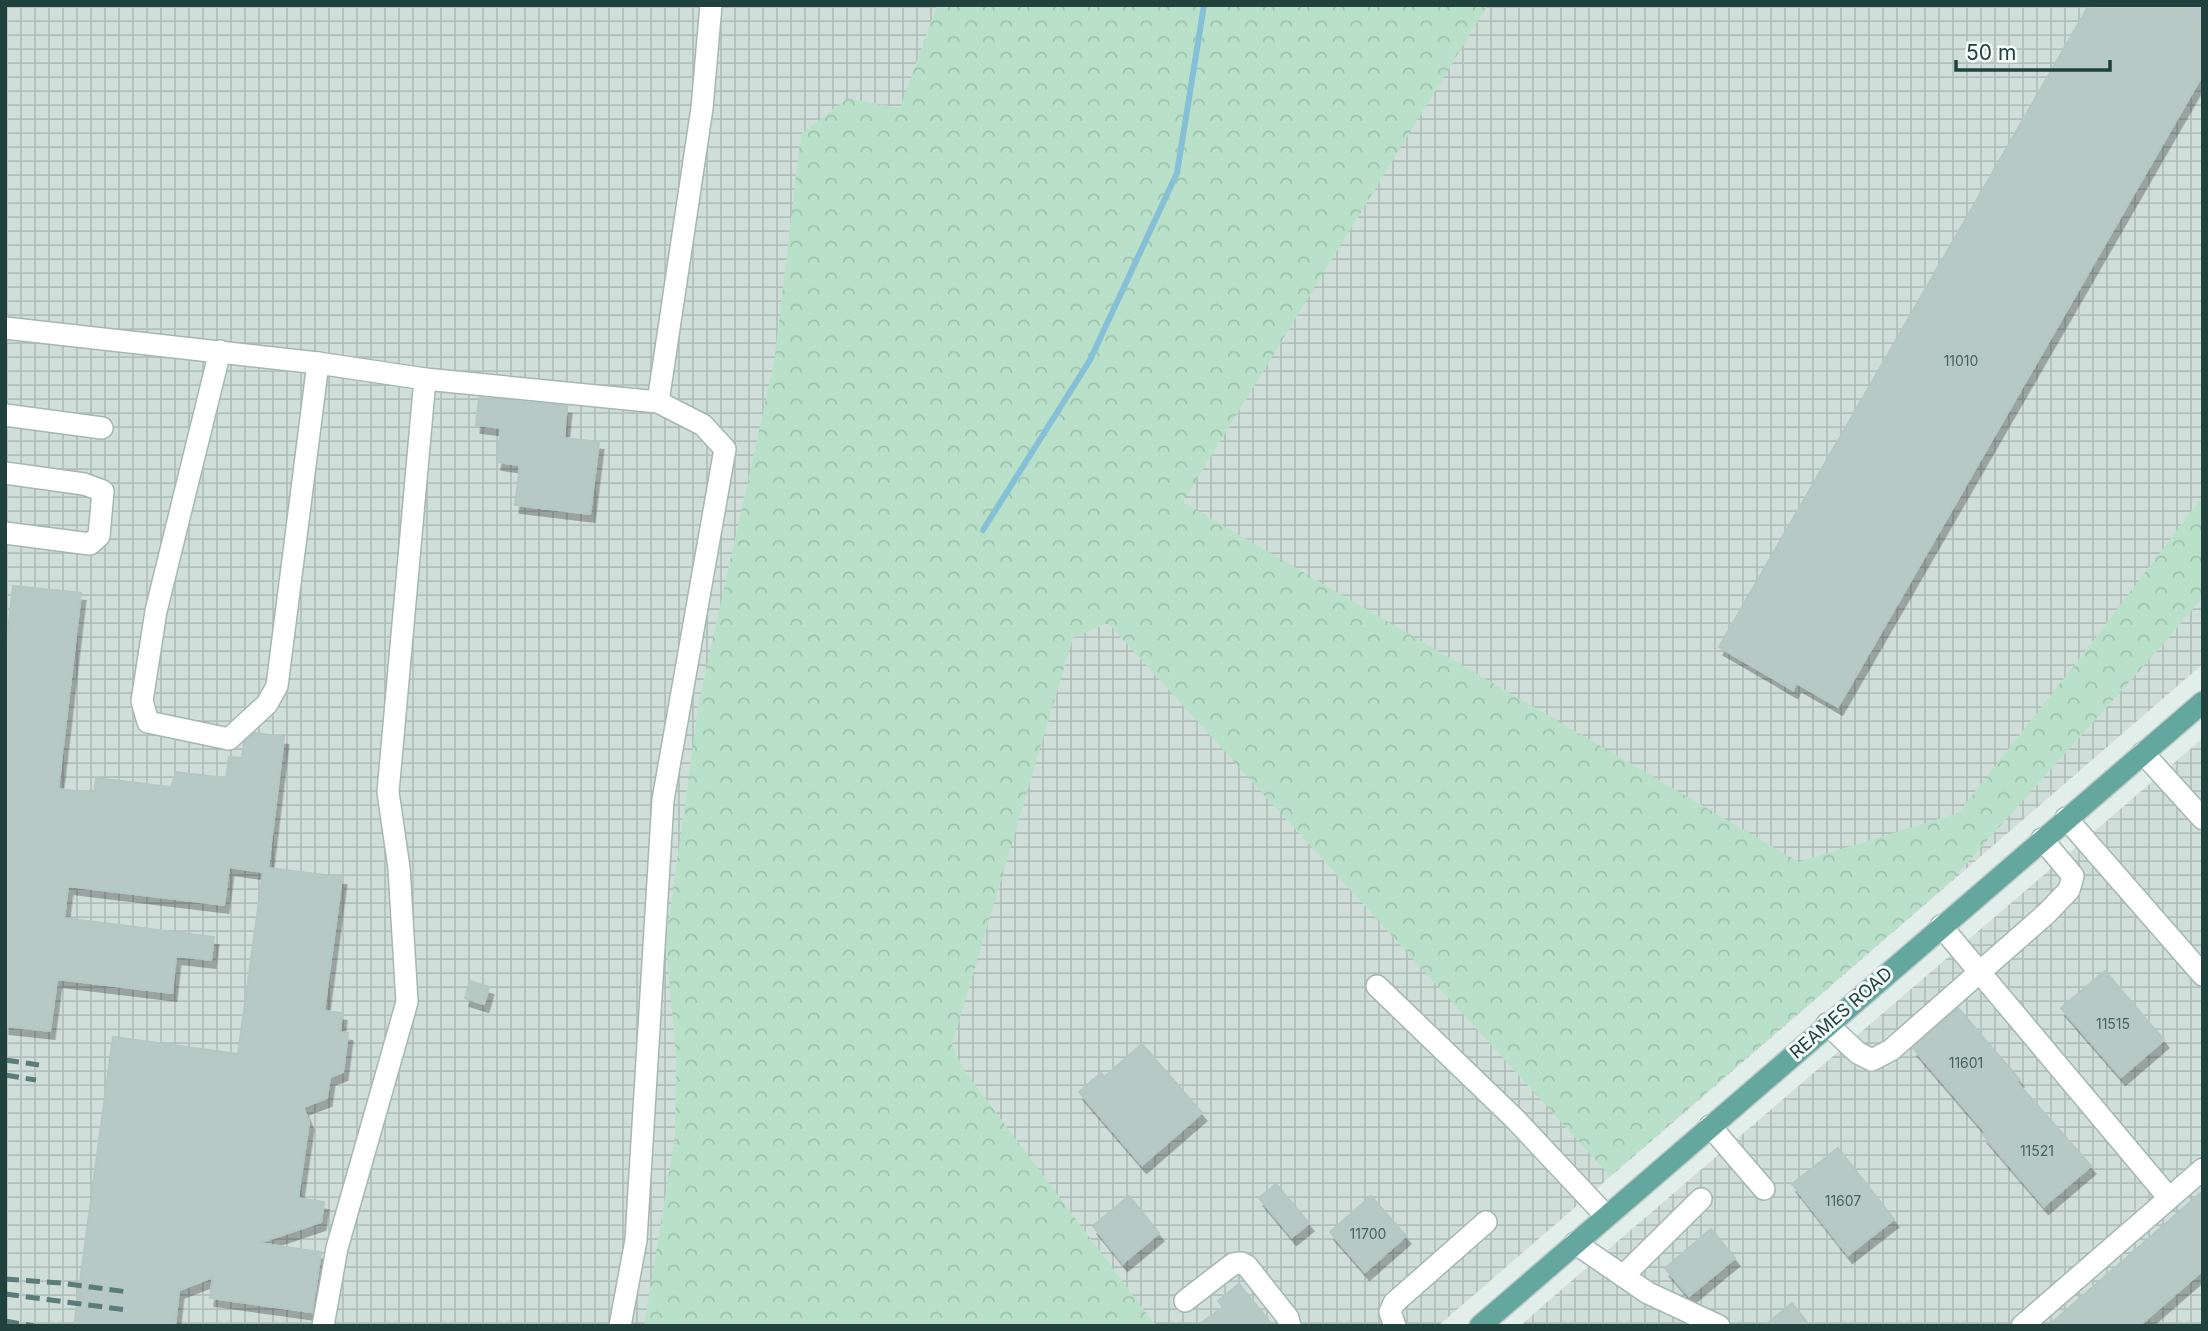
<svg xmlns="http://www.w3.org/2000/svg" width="2208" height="1331" viewBox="0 0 2208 1331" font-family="Inter,sans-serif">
<defs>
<pattern id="industrial-grid" width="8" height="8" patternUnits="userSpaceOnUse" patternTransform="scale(1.75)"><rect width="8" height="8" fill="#d0ded9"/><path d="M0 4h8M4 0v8" fill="none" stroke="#b2c0bb"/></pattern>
<pattern id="forest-crowns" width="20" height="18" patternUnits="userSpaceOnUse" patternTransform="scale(1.75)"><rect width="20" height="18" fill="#b9e1c9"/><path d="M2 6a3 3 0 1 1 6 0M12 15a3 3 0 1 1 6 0" fill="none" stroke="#9fc2ae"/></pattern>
<filter id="shadow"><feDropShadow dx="4.5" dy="8" stdDeviation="0" flood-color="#0004"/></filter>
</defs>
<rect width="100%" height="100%" fill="#e2eeea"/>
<!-- industrial -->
<g fill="url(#industrial-grid)">
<polygon points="5,5 2203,5 2203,664 1438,1326 5,1326"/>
<polygon points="2203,738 2203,1326 1520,1326 1554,1296"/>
</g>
<!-- forest -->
<polygon fill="url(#forest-crowns)" points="937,5 1488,5 1183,502 1799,862 1958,813 2080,658 2203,496 2203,597 2165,642 1950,882 1610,1176 1108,623 1073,638 952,1045 964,1070 1156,1326 644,1326 675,1136 676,1058 666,941 699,701 774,363 801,134 848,98 900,108"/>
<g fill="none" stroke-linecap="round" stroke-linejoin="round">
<!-- stream -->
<polyline stroke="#86c0d7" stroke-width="6" points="983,530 1090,360 1177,173 1204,5"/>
</g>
<!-- building -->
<g fill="#b7c9c4" stroke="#b4c8c2" stroke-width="2" filter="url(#shadow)">
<polygon points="2089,5 2203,5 2203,74 1838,707 1796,683 1793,690 1719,647"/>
<polygon points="479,398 567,406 564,438 599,442 590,514 515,505 520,465 497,462 501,428 476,425"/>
<polygon points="13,586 81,593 58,789 94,793 96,778 171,787 176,772 226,778 229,757 242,758 244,743 255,733 284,737 268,868 342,877 324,1011 342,1013 340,1032 348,1033 343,1072 330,1077 327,1098 303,1107 309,1122 298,1198 324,1202 321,1222 258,1243 321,1252 312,1312 210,1298 213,1277 179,1290 175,1326 74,1326 113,1037 238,1054 263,872 229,867 224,905 68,886 64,918 214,937 211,960 176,956 172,993 57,979 50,1031 5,1026 5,654"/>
<polygon points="2105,971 2164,1040 2121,1077 2061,1008"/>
<polygon points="470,981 489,987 484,1004 465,998"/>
<polygon points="1958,1008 2019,1079 2016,1081 2091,1166 2044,1206 1983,1135 1986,1133 1913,1048"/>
<polygon points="1142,1044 1202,1113 1142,1165 1079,1092 1101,1073 1104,1077"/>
<polygon points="1838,1148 1894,1219 1848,1255 1792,1184"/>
<polygon points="1276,1184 1309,1223 1292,1237 1259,1198"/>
<polygon points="2203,1191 2203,1270 2139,1326 2048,1326"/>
<polygon points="1129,1196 1159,1233 1123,1263 1093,1226"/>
<polygon points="1371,1196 1406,1236 1365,1272 1330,1232"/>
<polygon points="1711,1229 1735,1258 1689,1296 1665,1268"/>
<polygon points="1239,1284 1273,1326 1197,1326 1223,1307 1218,1301"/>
<polygon points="1792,1303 1810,1326 1764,1326"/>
</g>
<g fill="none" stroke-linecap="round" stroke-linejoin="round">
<defs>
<g id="minor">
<polyline points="5,328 318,363 277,686 267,704 229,739 148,722 142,701 156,611 220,351"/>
<polyline points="318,363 425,379 388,792 399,868 407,1002 337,1248 323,1326"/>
<polyline points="425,379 658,402 703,425 725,449 663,800 636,1240 620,1326"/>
<polyline points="658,402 702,108 711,5"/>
<polyline points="5,415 102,428"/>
<polyline points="5,473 84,484 103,491 99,536 90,544 5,533"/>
<polyline points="2143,753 2203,819"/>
<polyline points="2066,818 2203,975"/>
<polyline points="1941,926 2169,1198"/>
<polyline points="1377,986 1516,1120 1606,1216"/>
<polyline points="1827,1024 1858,1053 1872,1060 1891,1050 2047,913 2069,890 2073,876 2042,839"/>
<polyline points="1710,1126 1764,1189"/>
<polyline points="1575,1243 1648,1293 1719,1326"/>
<polyline points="1623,1276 1701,1199"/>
<polyline points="1185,1301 1233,1264 1241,1263 1247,1266 1288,1318 1290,1326"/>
<polyline points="1395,1326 1390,1312 1394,1303 1486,1222"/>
<polyline points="2022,1326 2203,1169"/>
</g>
<polyline id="major" points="1480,1326 2203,702"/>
</defs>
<!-- minor casing -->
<use href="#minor" stroke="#a4b7b2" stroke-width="24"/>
<!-- major casing -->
<use href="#major" stroke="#c1cac8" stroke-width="24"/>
<!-- minor -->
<use href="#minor" stroke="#fff" stroke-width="21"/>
<!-- major -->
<use href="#major" stroke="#63a79f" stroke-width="21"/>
<!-- rail -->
<g stroke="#5b7c78" stroke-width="5" stroke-dasharray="14 7" stroke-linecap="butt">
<polyline points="5,1060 39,1065"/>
<polyline points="5,1075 36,1080"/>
<polyline points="5,1279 61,1283 128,1292"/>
<polyline points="5,1294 127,1310"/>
<polyline points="5,1321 34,1326"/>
</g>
</g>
<g text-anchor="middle" stroke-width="6" stroke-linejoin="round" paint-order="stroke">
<!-- number labels -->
<g font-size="14" fill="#46635e">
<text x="1961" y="366">11010</text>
<text x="2113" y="1029">11515</text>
<text x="1966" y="1068">11601</text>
<text x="2037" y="1156">11521</text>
<text x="1843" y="1206">11607</text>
<text x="1368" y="1239">11700</text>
</g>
<!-- street labels -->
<g font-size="18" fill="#20413c" stroke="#f3faf7">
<text transform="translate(1841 1013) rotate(-41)" y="6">REAMES ROAD</text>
</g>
</g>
<!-- border -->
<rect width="2208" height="1331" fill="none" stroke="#20413c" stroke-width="14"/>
<!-- scale -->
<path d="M1956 60v10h154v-10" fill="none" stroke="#20413c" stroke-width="3.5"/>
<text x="1966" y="60" font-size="21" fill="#20413c" stroke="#f3faf7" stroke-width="5" paint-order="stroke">50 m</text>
</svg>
